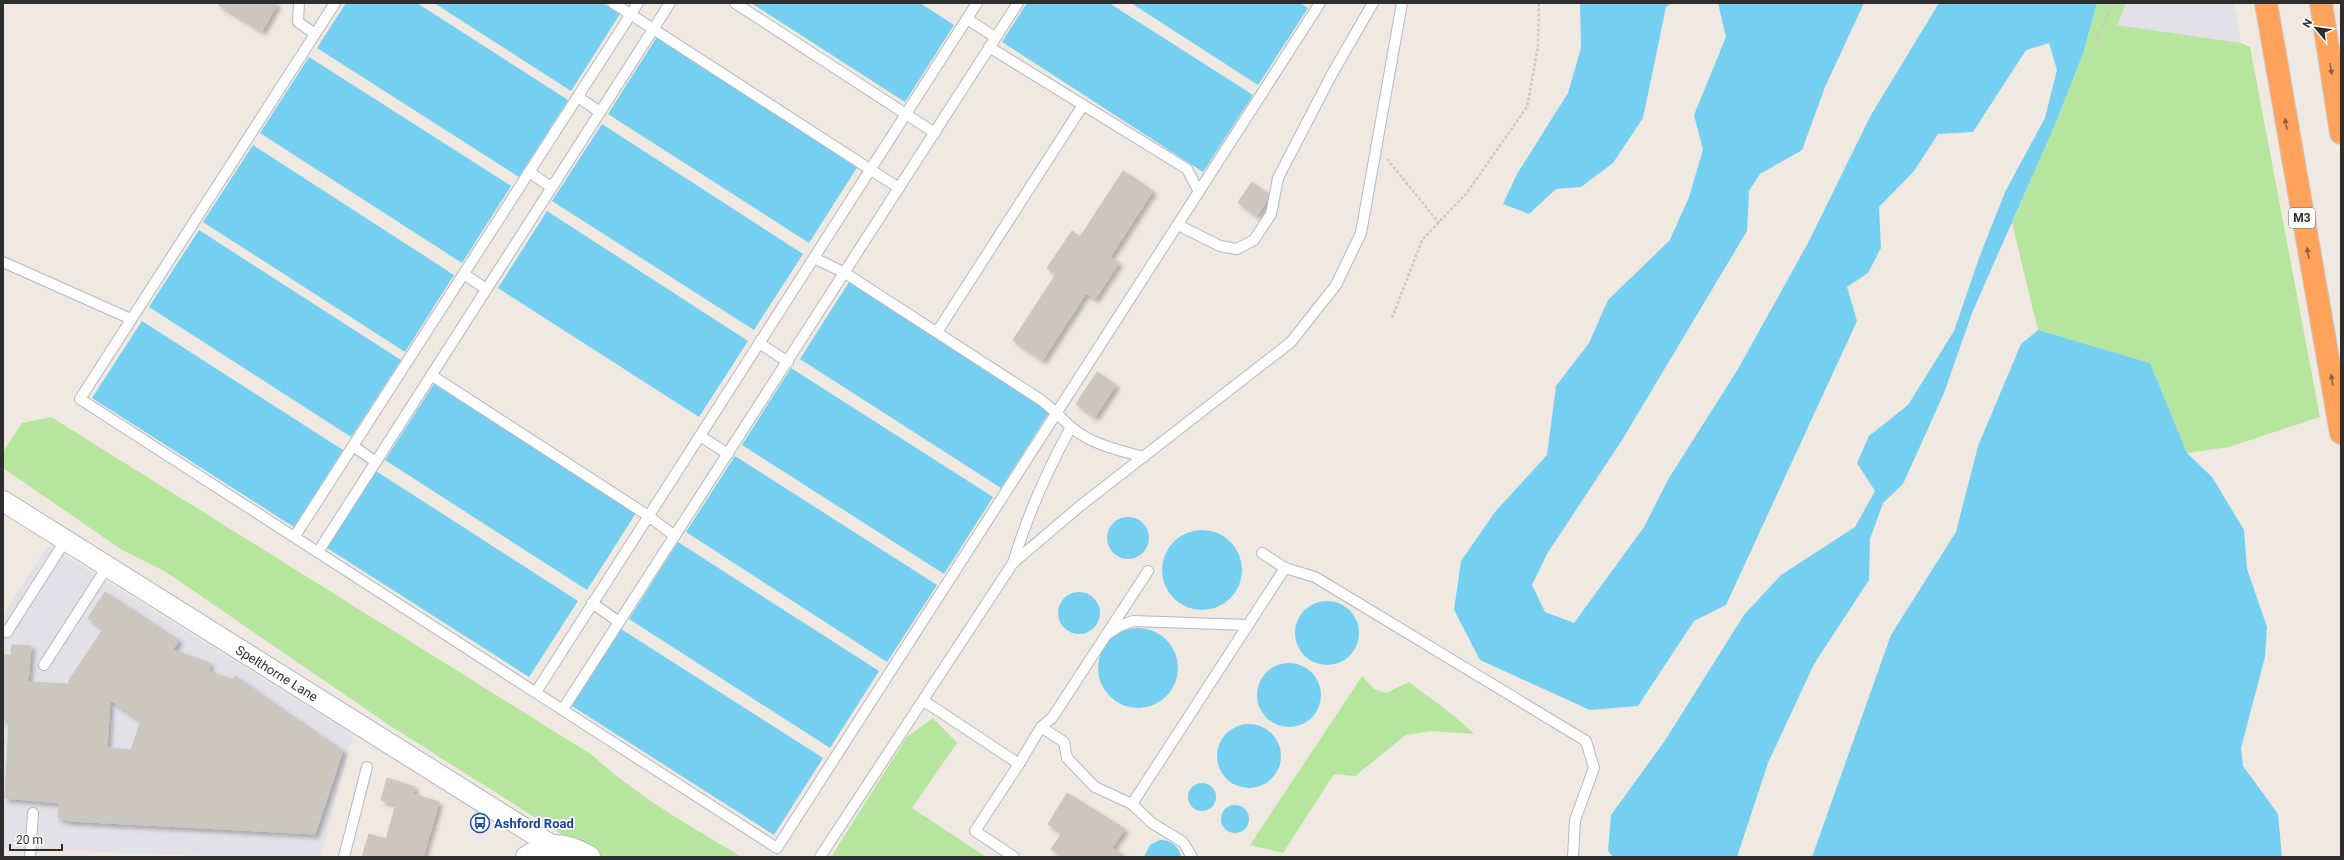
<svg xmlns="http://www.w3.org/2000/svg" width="2344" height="860" viewBox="0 0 2344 860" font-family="Roboto,sans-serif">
<defs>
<filter id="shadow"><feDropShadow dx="3.5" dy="3.5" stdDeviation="2" flood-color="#0004"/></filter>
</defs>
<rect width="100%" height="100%" fill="#efe9e1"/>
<!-- industrial -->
<g fill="#e3e1e8">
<polygon points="2126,3 2234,3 2241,43 2116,25"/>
<polygon points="48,545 353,735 320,857 230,857 3,848 3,615"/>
</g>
<!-- green -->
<g fill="#b6e59e">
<polygon points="2097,3 2126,3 2117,25 2241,43 2250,47 2320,417 2229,447 2187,453 2150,363 2038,330 2012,223 2054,127 2083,54"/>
<path d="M51 417 592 755C637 796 689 826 742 857H601L588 851 389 725 166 572 122 550 3 468V452L22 423Z"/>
<polygon points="1362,676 1374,689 1386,693 1409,682 1457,718 1474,734 1433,731 1406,735 1355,776 1334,774 1283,853 1250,845"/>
<polygon points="933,718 957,743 912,808 986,857 831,857 907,737"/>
</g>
<!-- water -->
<g fill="#75cff0">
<polygon points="346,3 417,3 568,100 519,177 317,48"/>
<polygon points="434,3 603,3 620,14 571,91"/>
<polygon points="751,3 920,3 954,25 905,102"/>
<polygon points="1027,3 1109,3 1253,95 1203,172 1002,42"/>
<polygon points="1131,3 1300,3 1308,8 1258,85"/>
<polygon points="1580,3 1672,3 1666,7 1643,118 1613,163 1581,187 1556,189 1529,214 1503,204 1517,174 1568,93 1581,48"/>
<polygon points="1718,3 1864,3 1825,87 1802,150 1760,174 1749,191 1747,231 1622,440 1547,554 1532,585 1545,612 1574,623 1644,527 1669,478 1738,369 1808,243 1871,115 1939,3 2097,3 2083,54 2054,127 1972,313 1944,393 1903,484 1883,503 1870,539 1869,580 1814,664 1768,763 1737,857 1613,857 1608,851 1611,815 1664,742 1744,615 1781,575 1855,527 1875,491 1857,463 1869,436 1908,405 1954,331 1979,258 2005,192 2045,118 2057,70 2049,43 2026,50 1973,132 1938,134 1914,171 1879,207 1881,248 1868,273 1847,287 1857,321 1726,605 1694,621 1638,706 1590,710 1480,660 1454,610 1461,561 1495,512 1547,455 1556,386 1589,343 1608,300 1670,240 1689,197 1703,150 1694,115 1726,37"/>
<polygon points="657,37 858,166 809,243 608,114"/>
<polygon points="309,57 511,186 462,263 260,133"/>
<polygon points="602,124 803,254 754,330 552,201"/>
<polygon points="253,145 454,275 405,352 203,222"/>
<polygon points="547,211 748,341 699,417 498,288"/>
<polygon points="199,230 401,360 351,437 149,307"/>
<polygon points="849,282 1050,411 1001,488 800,359"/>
<polygon points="142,321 343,450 294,527 92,398"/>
<polygon points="2038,330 2150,363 2187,453 2212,477 2244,530 2247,569 2267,627 2265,657 2241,748 2243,766 2278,814 2282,857 1812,857 1891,635 1956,532 1978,446 2021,344"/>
<polygon points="791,368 993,497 944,574 742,445"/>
<polygon points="434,384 636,513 587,590 385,460"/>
<polygon points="735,456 937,585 887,662 686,532"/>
<polygon points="376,471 578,601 529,677 327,548"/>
<circle cx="1128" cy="538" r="21"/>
<circle cx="1202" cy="570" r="40"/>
<polygon points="678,542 879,671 830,748 629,619"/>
<circle cx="1079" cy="613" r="21"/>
<circle cx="1327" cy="633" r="32"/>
<circle cx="1138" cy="668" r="40"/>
<polygon points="621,629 823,758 774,835 572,706"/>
<circle cx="1289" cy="695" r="32"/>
<circle cx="1249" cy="756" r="32"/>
<circle cx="1202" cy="797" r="14"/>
<circle cx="1235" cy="819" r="14"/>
<path d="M1160 840C1171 840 1179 846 1181 857H1144L1150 845Z"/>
</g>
<!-- building -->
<g fill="#cbc7bf" stroke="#cbc5ba" fill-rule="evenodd" filter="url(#shadow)">
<polygon points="216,3 278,3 262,31"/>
<polygon points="1123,171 1153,191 1110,257 1119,263 1095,299 1086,293 1043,360 1013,340 1056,274 1047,268 1072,231 1080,237"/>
<polygon points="1252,182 1268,194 1267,200 1257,216 1238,202"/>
<polygon points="1097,372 1116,385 1095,417 1076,404"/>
<path d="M105 592 179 640 173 650 210 663 209 671 233 680 235 676 343 751 315 834 70 821 58 818 59 803 5 798 9 720H3V655H11L12 645 31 646 28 682 69 684V680L103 629 88 618ZM110 700 141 721 131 750 107 748Z"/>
<polygon points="387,778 415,787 413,794 439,802 423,857 362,857 369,834 386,839 396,804 381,800"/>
<polygon points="1067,793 1125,829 1112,848 1126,857 1065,857 1051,849 1062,833 1048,824"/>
</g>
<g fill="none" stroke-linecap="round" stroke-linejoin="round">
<defs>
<g id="lane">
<polyline points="299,3 298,22 315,34"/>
<polyline points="335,3 80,399 777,848 1320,3"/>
<polyline points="613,3 899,188"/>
<polyline points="735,3 935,133"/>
<polyline points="967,19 995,37"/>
<polyline points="989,47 1187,169 1199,192"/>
<polyline points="578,97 600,112"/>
<polyline points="529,172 551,187"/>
<polyline points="1178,225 1220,246 1237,249 1254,240 1271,214 1278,178 1332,74 1373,3"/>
<path d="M814 258 845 273 1041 400C1052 408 1061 418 1071 427 1092 445 1118 450 1144 457"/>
<polyline points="3,262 131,319"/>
<polyline points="464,274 486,289"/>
<polyline points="937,332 1083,105"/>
<polyline points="759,343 788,362"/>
<polyline points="431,375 647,515 675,536"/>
<polyline points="700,436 728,454"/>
<polyline points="353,446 376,462"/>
<polyline points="295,536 638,3"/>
<polyline points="318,552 670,3"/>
<polyline points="1262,553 1285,568"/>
<path d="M1013 563C1027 516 1047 471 1071 427"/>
<polyline points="592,603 619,622"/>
<polyline points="3,631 7,632 65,541"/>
<polyline points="1109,633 1120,626 1133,621 1248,625"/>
<polyline points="44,665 107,567"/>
<polyline points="536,692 977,3"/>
<polyline points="924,701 1019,764 975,831 1014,857"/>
<polyline points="563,709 1018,3"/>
<polyline points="1041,727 1052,718 1148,571"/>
<polyline points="1019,764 1041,727 1064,742 1067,758 1095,787 1132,804 1285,568 1315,577 1586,741 1594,768 1575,820 1573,857"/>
<polyline points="1132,804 1152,823 1183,842 1192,857"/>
<polyline points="30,857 33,813"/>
<polyline points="344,857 367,767"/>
<polyline points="820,857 1013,563 1080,506 1291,342 1336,285 1361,233 1402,3"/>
</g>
<polyline id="street" points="3,501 551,845"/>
<path id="secondary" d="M527 857C551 842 565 843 589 857"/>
<g id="highway">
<polyline points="2266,3 2341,433"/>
<polyline points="2321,3 2341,133"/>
</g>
</defs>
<!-- lane casing -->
<use href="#lane" stroke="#b4b7c1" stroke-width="12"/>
<!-- street casing -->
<use href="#street" stroke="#b4b7c1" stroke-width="22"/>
<!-- secondary casing -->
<use href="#secondary" stroke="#b4b7c1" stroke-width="24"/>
<!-- highway casing -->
<use href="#highway" stroke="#c9c9c9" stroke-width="24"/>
<!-- path -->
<g stroke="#c9c9c9" stroke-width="2.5" stroke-dasharray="3 2" stroke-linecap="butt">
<polyline points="2095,43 2113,3"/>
<polyline points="1387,159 1439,223"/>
<polyline points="1392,318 1422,240 1466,194 1527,107 1538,47 1539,3"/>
</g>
<!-- lane -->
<use href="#lane" stroke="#fff" stroke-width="10"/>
<!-- street -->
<use href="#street" stroke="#fff" stroke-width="20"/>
<!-- secondary -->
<use href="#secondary" stroke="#fff" stroke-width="22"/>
<!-- highway -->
<use href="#highway" stroke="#ffa35c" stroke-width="22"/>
</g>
<!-- one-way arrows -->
<defs><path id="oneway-solid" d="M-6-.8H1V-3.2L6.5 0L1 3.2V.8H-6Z"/></defs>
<g fill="#8c6343">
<use href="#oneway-solid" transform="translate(2331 69) rotate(81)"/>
<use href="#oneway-solid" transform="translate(2286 124) rotate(-100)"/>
<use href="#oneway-solid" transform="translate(2308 253) rotate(-100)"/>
<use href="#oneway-solid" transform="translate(2332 380) rotate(-100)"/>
</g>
<!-- icons -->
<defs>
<symbol id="bus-ring" viewBox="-11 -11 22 22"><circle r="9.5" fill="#fff" stroke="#1a4fb4" stroke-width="1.5"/><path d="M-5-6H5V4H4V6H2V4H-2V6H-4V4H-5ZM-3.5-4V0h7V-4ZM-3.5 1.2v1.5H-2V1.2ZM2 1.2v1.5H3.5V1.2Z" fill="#1a4fb4"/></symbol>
</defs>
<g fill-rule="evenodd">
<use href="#bus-ring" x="469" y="812" width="22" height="22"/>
</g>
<g text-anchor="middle" stroke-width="3.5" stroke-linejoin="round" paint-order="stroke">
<!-- shield labels -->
<rect fill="#fff" stroke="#6d6d6d" stroke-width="1" x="2289" y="208" width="26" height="20" rx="3"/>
<g font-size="12" font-weight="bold" fill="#2e2e2e">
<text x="2302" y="222">M3</text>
</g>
<!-- street labels -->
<g font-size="13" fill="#2e2e2e" stroke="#fff">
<text transform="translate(277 673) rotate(32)" y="5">Spelthorne Lane</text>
</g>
<!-- transit labels -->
<g font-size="13" font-weight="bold" fill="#164399" stroke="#fff" text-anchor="start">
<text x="494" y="828">Ashford Road</text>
</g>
</g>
<!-- border -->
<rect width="2344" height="860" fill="none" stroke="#2e2e2e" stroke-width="8"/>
<!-- north arrow -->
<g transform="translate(2316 28) rotate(299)" stroke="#ffffff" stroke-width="3" paint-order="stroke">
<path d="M0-3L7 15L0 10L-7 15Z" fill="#2e2e2e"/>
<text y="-6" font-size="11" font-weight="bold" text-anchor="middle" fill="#2e2e2e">N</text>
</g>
<!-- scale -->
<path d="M10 844v6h52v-6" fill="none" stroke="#2e2e2e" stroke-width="2"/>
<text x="16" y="844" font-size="12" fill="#2e2e2e" stroke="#ffffff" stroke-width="3" paint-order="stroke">20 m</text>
</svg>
